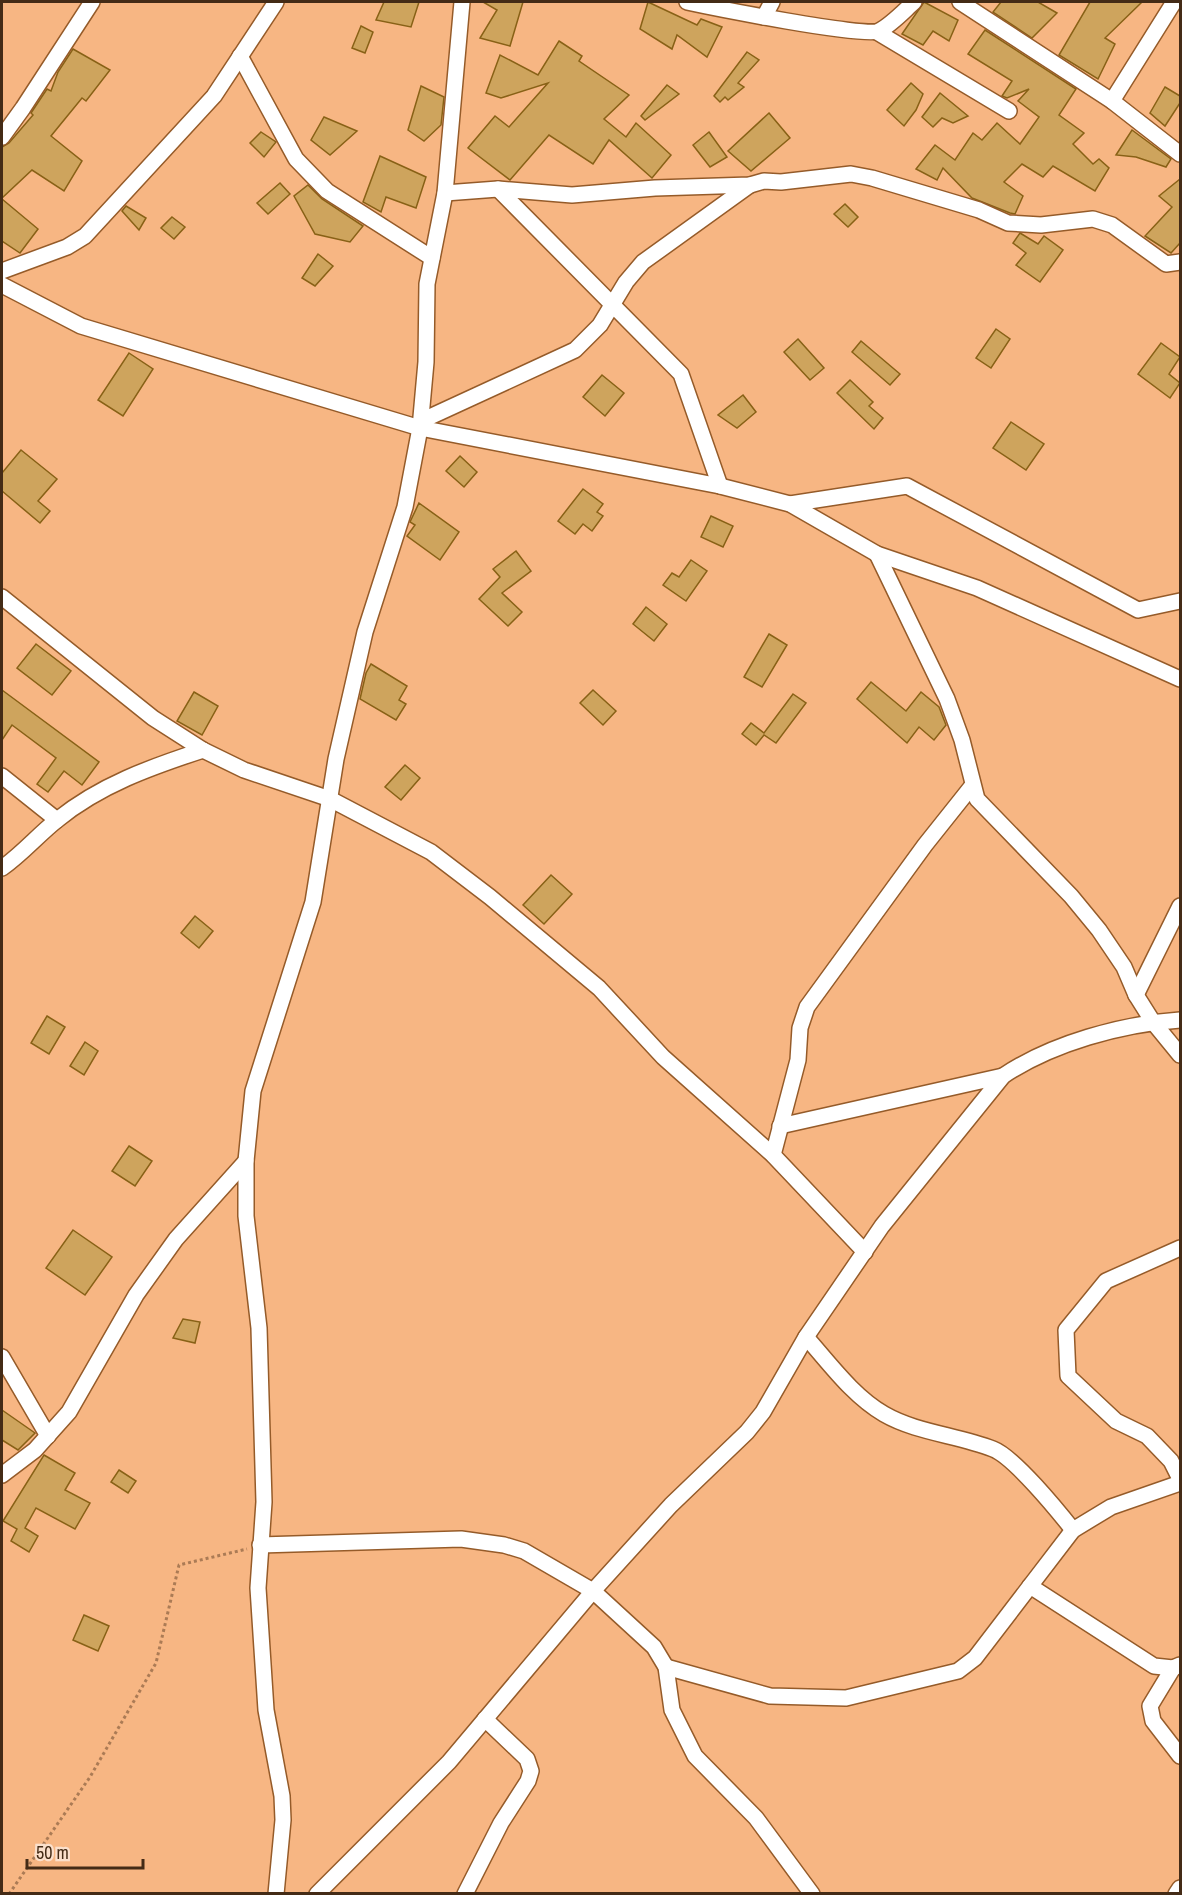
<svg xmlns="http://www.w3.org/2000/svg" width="1182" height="1895" viewBox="0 0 1182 1895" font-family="'Archivo Narrow',sans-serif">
<rect width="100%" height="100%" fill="#f7b683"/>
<!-- building -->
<g fill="#cea45d" stroke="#886116" stroke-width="1.5">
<polygon points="384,2 419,2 411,27 376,20"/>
<polygon points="483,2 523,2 510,46 480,38 497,10"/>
<polygon points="648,2 697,25 701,19 722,27 707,57 677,35 672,49 640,29"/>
<polygon points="924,2 958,20 949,41 933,31 923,45 902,34"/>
<polygon points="1001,2 1038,2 1057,13 1032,38 993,12"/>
<polygon points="1090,2 1142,2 1105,38 1115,44 1098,79 1059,55"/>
<polygon points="361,26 373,32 365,53 352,48"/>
<polygon points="985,30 1076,89 1059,115 1084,133 1073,144 1093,164 1099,159 1109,168 1095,191 1053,166 1043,177 1022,164 1004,182 1023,196 1015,214 1010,213 972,198 943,168 937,180 916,169 935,145 955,160 973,133 982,140 997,123 1020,144 1039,117 1018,101 1029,89 1007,98 1002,96 1012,81 968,54"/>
<polygon points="559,41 582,56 579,61 629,95 604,119 626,137 636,123 671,155 652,178 609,140 593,164 549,135 510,180 468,148 495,116 509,127 548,83 501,98 486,93 500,55 538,75"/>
<polygon points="73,49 110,70 86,101 82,98 51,136 82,161 64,191 32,170 2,198 2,147 9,143 33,115 31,113 47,89 51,91 58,72"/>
<polygon points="747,52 759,60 738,83 744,87 728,100 725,97 720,102 714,96"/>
<polygon points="911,83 923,94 916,110 904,126 887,110"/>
<polygon points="667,85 679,94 645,120 641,116"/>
<polygon points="421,86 444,97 441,125 424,141 408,130"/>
<polygon points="1165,87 1180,96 1180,103 1165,126 1150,113"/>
<polygon points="940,93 968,116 953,123 942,118 933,127 922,117"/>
<polygon points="769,113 790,138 751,171 728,151"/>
<polygon points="324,117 357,131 330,155 311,140"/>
<polygon points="1132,130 1171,159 1166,167 1136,157 1116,155"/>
<polygon points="261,132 276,142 264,157 250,143"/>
<polygon points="709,132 727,157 710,167 693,145"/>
<polygon points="380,156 426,177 416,208 386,197 381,212 363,202"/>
<polygon points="1180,179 1180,243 1171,253 1145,236 1172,207 1159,196"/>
<polygon points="280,183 290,194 268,214 257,203"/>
<polygon points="308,185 322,199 363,226 350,242 315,234 294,196"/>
<polygon points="2,199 38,229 20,253 2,241"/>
<polygon points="845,204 858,217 848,227 834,214"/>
<polygon points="126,206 146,218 139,230 122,211"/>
<polygon points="172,217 185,227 174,239 161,228"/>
<polygon points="1020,233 1038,244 1044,236 1063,250 1040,282 1016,265 1026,253 1013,243"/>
<polygon points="318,254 333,266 315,286 302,278"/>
<polygon points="996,329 1010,339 991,368 976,358"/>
<polygon points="798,339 824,368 810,380 784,352"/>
<polygon points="861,341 900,374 890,385 852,352"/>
<polygon points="1161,343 1180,357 1169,374 1180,383 1170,398 1138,374"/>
<polygon points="129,353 153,369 123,416 98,400"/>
<polygon points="602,375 624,393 605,416 583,397"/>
<polygon points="850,380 873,402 869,406 883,418 874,429 837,393"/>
<polygon points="743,395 756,412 737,428 718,415"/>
<polygon points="1011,422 1044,444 1026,470 993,448"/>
<polygon points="21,450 57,479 38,501 50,511 40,523 2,491 2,473"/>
<polygon points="460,456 477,472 464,487 446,471"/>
<polygon points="583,489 603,504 597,512 603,516 592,531 583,524 575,534 558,521"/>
<polygon points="419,503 459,532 440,560 407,536 415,525 410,522"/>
<polygon points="711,516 733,526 723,547 701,537"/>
<polygon points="516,551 531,571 502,593 522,612 508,626 479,599 500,577 493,569"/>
<polygon points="691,560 707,571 686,601 663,585 672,573 679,577"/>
<polygon points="646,607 667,624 654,641 633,624"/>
<polygon points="769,634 787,645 762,687 744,677"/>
<polygon points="36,644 71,671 52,695 17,668"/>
<polygon points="371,664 407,686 399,700 406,704 396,720 360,699 366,673"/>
<polygon points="871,682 906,711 921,692 939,707 946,725 934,740 919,727 907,743 857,699"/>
<polygon points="2,690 99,762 82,785 64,771 48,792 37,784 56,758 12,725 2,740"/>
<polygon points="593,690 616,711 603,725 580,703"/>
<polygon points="194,692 218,706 202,735 177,721"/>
<polygon points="793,694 806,703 776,743 764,735 756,745 742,734 751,723 764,733"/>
<polygon points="405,765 420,778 401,800 385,787"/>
<polygon points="551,875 572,894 544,924 523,905"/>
<polygon points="195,916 213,931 199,948 181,933"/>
<polygon points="47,1016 65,1027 49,1054 31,1043"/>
<polygon points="85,1042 98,1051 84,1075 70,1066"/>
<polygon points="129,1146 152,1161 135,1186 112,1171"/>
<polygon points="73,1230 112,1257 85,1295 46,1268"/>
<polygon points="183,1319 200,1322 195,1343 173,1338"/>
<polygon points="2,1410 35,1433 18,1450 2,1440"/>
<polygon points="44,1455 75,1473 65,1490 90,1503 75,1529 36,1508 25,1528 38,1536 29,1552 11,1541 17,1529 3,1521"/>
<polygon points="119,1470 136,1481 128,1493 111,1482"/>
<polygon points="84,1615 109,1626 98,1651 73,1640"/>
</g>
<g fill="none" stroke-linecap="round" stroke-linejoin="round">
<defs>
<g id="street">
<path d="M687 2C710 7 866 38 879 31 891 25 904 11 914 2"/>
<polyline points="960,2 1112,101 1180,154"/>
<polyline points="764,17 772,2"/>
<polyline points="877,32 1009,111"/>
<polyline points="240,56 296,159 327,191 432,258"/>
<polyline points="1112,101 1174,2"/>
<polyline points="2,137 23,108 92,2"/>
<polyline points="498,189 681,374 720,486"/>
<polyline points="445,193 498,189 572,195 655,188 750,185 764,181 781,182 851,174 872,178 979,210 1008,223 1041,225 1093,219 1112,225 1166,264 1180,262"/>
<polyline points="2,271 67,247 85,236 214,96 276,2"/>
<polyline points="2,285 81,326 420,428 720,486 790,504 877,554 977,588 1180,679"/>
<polyline points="421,421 575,350 600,325 626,282 643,262 750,185"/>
<polyline points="790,504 907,486 1138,610 1180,601"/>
<polyline points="877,554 947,699 962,740 977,799 1071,896 1099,930 1124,967 1136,995 1153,1022 1180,1055"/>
<polyline points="2,597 153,718 203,750 244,770 330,799 431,852 490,897 599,988 663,1057 773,1155 865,1252"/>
<polyline points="2,776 57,820"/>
<path d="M2 868C22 854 38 835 57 820 100 785 151 767 203 750"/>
<polyline points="1136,995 1180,906"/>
<polyline points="780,1126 1003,1076"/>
<polyline points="773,1155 798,1060 800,1028 807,1007 925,845 972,786"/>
<polyline points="1180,1248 1106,1281 1066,1330 1068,1376 1116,1421 1147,1436 1171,1461 1180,1479"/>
<path d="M806 1337C830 1364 853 1396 884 1414 917 1433 958 1435 993 1449 1014 1457 1058 1511 1073 1530"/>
<polyline points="2,1357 48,1436"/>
<polyline points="2,1475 35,1450 69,1412 136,1295 176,1239 246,1161"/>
<polyline points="260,1545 461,1539 504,1545 524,1551 593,1591 654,1647 666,1667 672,1710 695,1756 756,1818 812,1894"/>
<polyline points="1030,1586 1154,1666 1173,1668 1180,1665"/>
<polyline points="666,1667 770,1696 846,1698 958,1671 975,1658 1073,1530 1111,1507 1180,1483"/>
<polyline points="1173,1668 1150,1706 1153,1721 1180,1756"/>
<polyline points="276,1894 283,1820 282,1796 266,1710 258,1588 264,1502 259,1328 246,1216 246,1161 253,1091 313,902 336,759 365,632 405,507 420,428 426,362 427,284 445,193 462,2"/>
<path d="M317 1894 449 1762 593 1591 671 1505 747 1432 763 1412 806 1337 882 1226 1003 1076C1052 1043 1122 1024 1180 1020"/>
<polyline points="465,1894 501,1823 528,1781 531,1771 527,1759 485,1719"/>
<polyline points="1176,1894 1180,1888"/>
</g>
</defs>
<!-- street casing -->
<use href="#street" stroke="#955b29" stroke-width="18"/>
<!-- path -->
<polyline stroke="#ab7b55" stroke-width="3" stroke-dasharray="3 3" stroke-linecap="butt" points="9,1894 90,1777 156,1663 179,1565 247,1549"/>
<!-- street -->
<use href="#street" stroke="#fff" stroke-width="15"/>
</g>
<!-- border -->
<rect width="1182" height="1895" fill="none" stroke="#442b16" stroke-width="6"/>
<!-- scale -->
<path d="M27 1859v9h116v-9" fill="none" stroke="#442b16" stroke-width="3"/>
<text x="36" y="1859" font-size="18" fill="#442b16" stroke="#fbe0cc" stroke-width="4.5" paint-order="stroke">50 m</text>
</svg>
